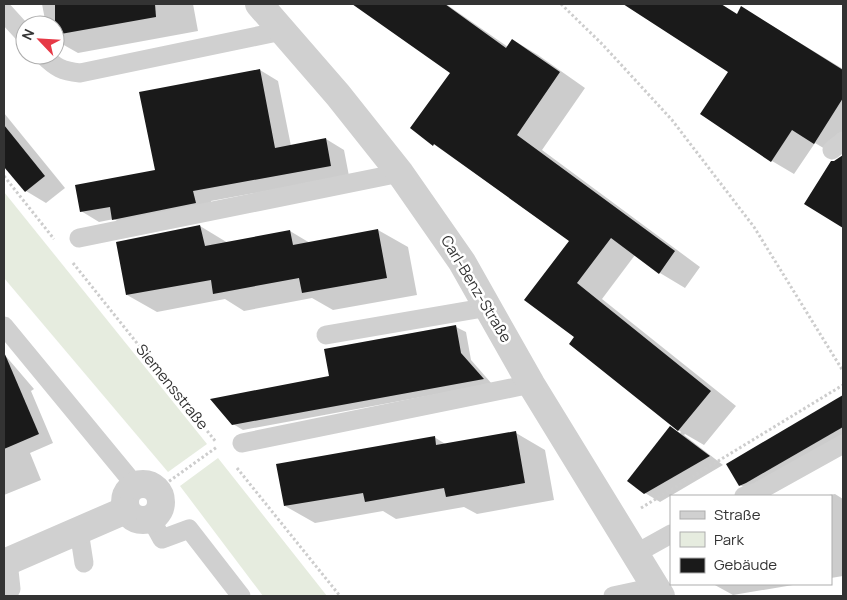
<svg xmlns="http://www.w3.org/2000/svg" width="847" height="600" viewBox="0 0 847 600" font-family="Manrope,sans-serif">
<rect width="100%" height="100%" fill="#fff"/>
<!-- green -->
<g fill="#e6ecdf">
<polygon points="4,192 207,444 168,472 4,278"/>
<polygon points="218,458 327,596 263,596 180,486"/>
</g>
<!-- shadow -->
<g fill="#0003">
<polygon points="42,4 193,4 198,31 78,53 55,40 55,25 46,25"/>
<polygon points="354,4 446,4 508,47 513,40 538,55 585,88 542,150 700,267 685,288 660,273 635,255 602,299 736,406 704,445 685,434 684,435 723,465 660,502 645,493 671,428 680,433 681,432 570,344 576,337 570,241 411,128 451,73"/>
<polygon points="636,4 721,4 738,15 764,21 843,69 843,147 837,156 815,143 794,174 772,161 701,114 729,71 633,8"/>
<polygon points="260,70 278,81 291,146 326,139 344,150 349,176 211,201 213,213 131,230 114,219 99,222 81,211 156,171 141,93"/>
<polygon points="4,113 65,188 46,203 26,191 4,165"/>
<polygon points="829,166 843,174 843,227 806,203"/>
<polygon points="200,226 228,243 290,231 310,243 378,230 408,247 417,295 333,310 312,298 244,311 225,299 157,312 127,295"/>
<polygon points="456,327 466,332 471,360 492,384 243,430 233,424"/>
<polygon points="4,354 34,389 31,391 53,443 30,453 41,480 4,495"/>
<polygon points="843,397 843,444 755,494 740,485 727,464"/>
<polygon points="516,433 545,450 554,500 477,514 464,507 396,519 383,511 315,523 285,506 434,437 447,445"/>
<polygon points="835,494 843,499 843,576 831,578 831,496 823,496"/>
<polygon points="713,584 799,584 733,595"/>
</g>
<!-- building -->
<g fill="#1a1a1a">
<polygon points="55,4 155,4 156,17 55,35"/>
<polygon points="352,4 445,4 506,48 512,39 560,72 517,135 675,251 659,274 611,238 577,283 711,391 678,431 569,344 574,337 524,300 569,241 434,144 433,146 410,128 450,73"/>
<polygon points="623,4 721,4 737,14 741,6 843,70 843,98 814,144 792,130 771,162 700,114 728,72"/>
<polygon points="260,69 275,148 326,138 331,166 193,191 196,203 112,220 110,207 80,212 75,185 155,170 139,92"/>
<polygon points="4,125 45,176 25,192 4,167"/>
<polygon points="843,155 843,228 804,204 831,161 834,161"/>
<polygon points="200,225 205,246 290,230 293,245 378,229 387,278 302,293 299,278 213,294 211,280 126,295 116,242"/>
<polygon points="456,325 461,353 484,379 232,425 210,399 329,376 324,349"/>
<polygon points="4,352 39,434 4,449"/>
<polygon points="843,395 843,427 746,483 739,486 726,464"/>
<polygon points="670,426 710,456 644,494 627,481"/>
<polygon points="516,431 525,483 446,497 444,488 365,502 363,493 284,506 276,464 435,436 436,445"/>
</g>
<g fill="none" stroke-linecap="round" stroke-linejoin="round">
<!-- path -->
<g stroke="#cdcdcd" stroke-width="3" stroke-dasharray="2.5 2.5" stroke-linecap="butt">
<polyline points="561,4 603,45 672,120 754,227 843,371"/>
<polyline points="4,176 54,239"/>
<polyline points="73,263 216,442"/>
<polyline points="237,468 340,596"/>
<polyline points="161,487 217,447"/>
<polyline points="641,508 843,385"/>
</g>
<!-- service -->
<g stroke="#d0d0d0" stroke-width="19">
<polyline points="4,12 25,35"/>
<path d="M43 55C56 68 62 71 80 73L282 31"/>
<polyline points="832,150 843,141"/>
<polyline points="79,238 400,173"/>
<polyline points="4,326 135,485"/>
<polyline points="326,335 489,307"/>
<polyline points="242,443 531,384"/>
<polyline points="744,496 757,492 843,444"/>
<polyline points="151,519 162,539 189,529 241,596"/>
<polyline points="79,531 84,563"/>
<polyline points="635,554 671,534"/>
<polyline points="8,561 11,589"/>
<polyline points="613,596 655,587"/>
</g>
<!-- minor -->
<g stroke="#d0d0d0" stroke-width="28">
<polyline points="259,4 338,95 400,173 462,262 531,384 661,596"/>
<circle cx="143" cy="502" r="18"/>
<polyline points="4,563 126,510"/>
</g>
</g>
<g text-anchor="middle" stroke-width="5" stroke-linejoin="round" paint-order="stroke">
<!-- street labels -->
<g font-size="15" fill="#333" stroke="#fff">
<text transform="translate(476 289) rotate(59)" y="5">Carl-Benz-Straße</text>
<text transform="translate(172 387) rotate(51)" y="5">Siemensstraße</text>
</g>
</g>
<!-- border -->
<rect width="847" height="600" fill="none" stroke="#333333" stroke-width="10"/>
<!-- legend -->
<rect x="670" y="495" width="162" height="90" fill="#ffffff" stroke="#adadad"/>
<rect x="680" y="511" width="25" height="8" fill="#d0d0d0" stroke="#adadad"/>
<text x="714" y="520" font-size="15" fill="#333333">Straße</text>
<rect x="680" y="532" width="25" height="15" fill="#e6ecdf" stroke="#adadad"/>
<text x="714" y="545" font-size="15" fill="#333333">Park</text>
<rect x="680" y="558" width="25" height="15" fill="#1a1a1a" stroke="#adadad"/>
<text x="714" y="570" font-size="15" fill="#333333">Gebäude</text>
<!-- north arrow -->
<g transform="translate(40 40) rotate(295)"><circle r="24" fill="#ffffff" stroke="#adadad"/>
<path d="M0-4L9 19L0 12L-9 19Z" fill="#e63946"/>
<text y="-8" font-size="14" font-weight="bold" text-anchor="middle" fill="#333333">N</text>
</g>
</svg>
